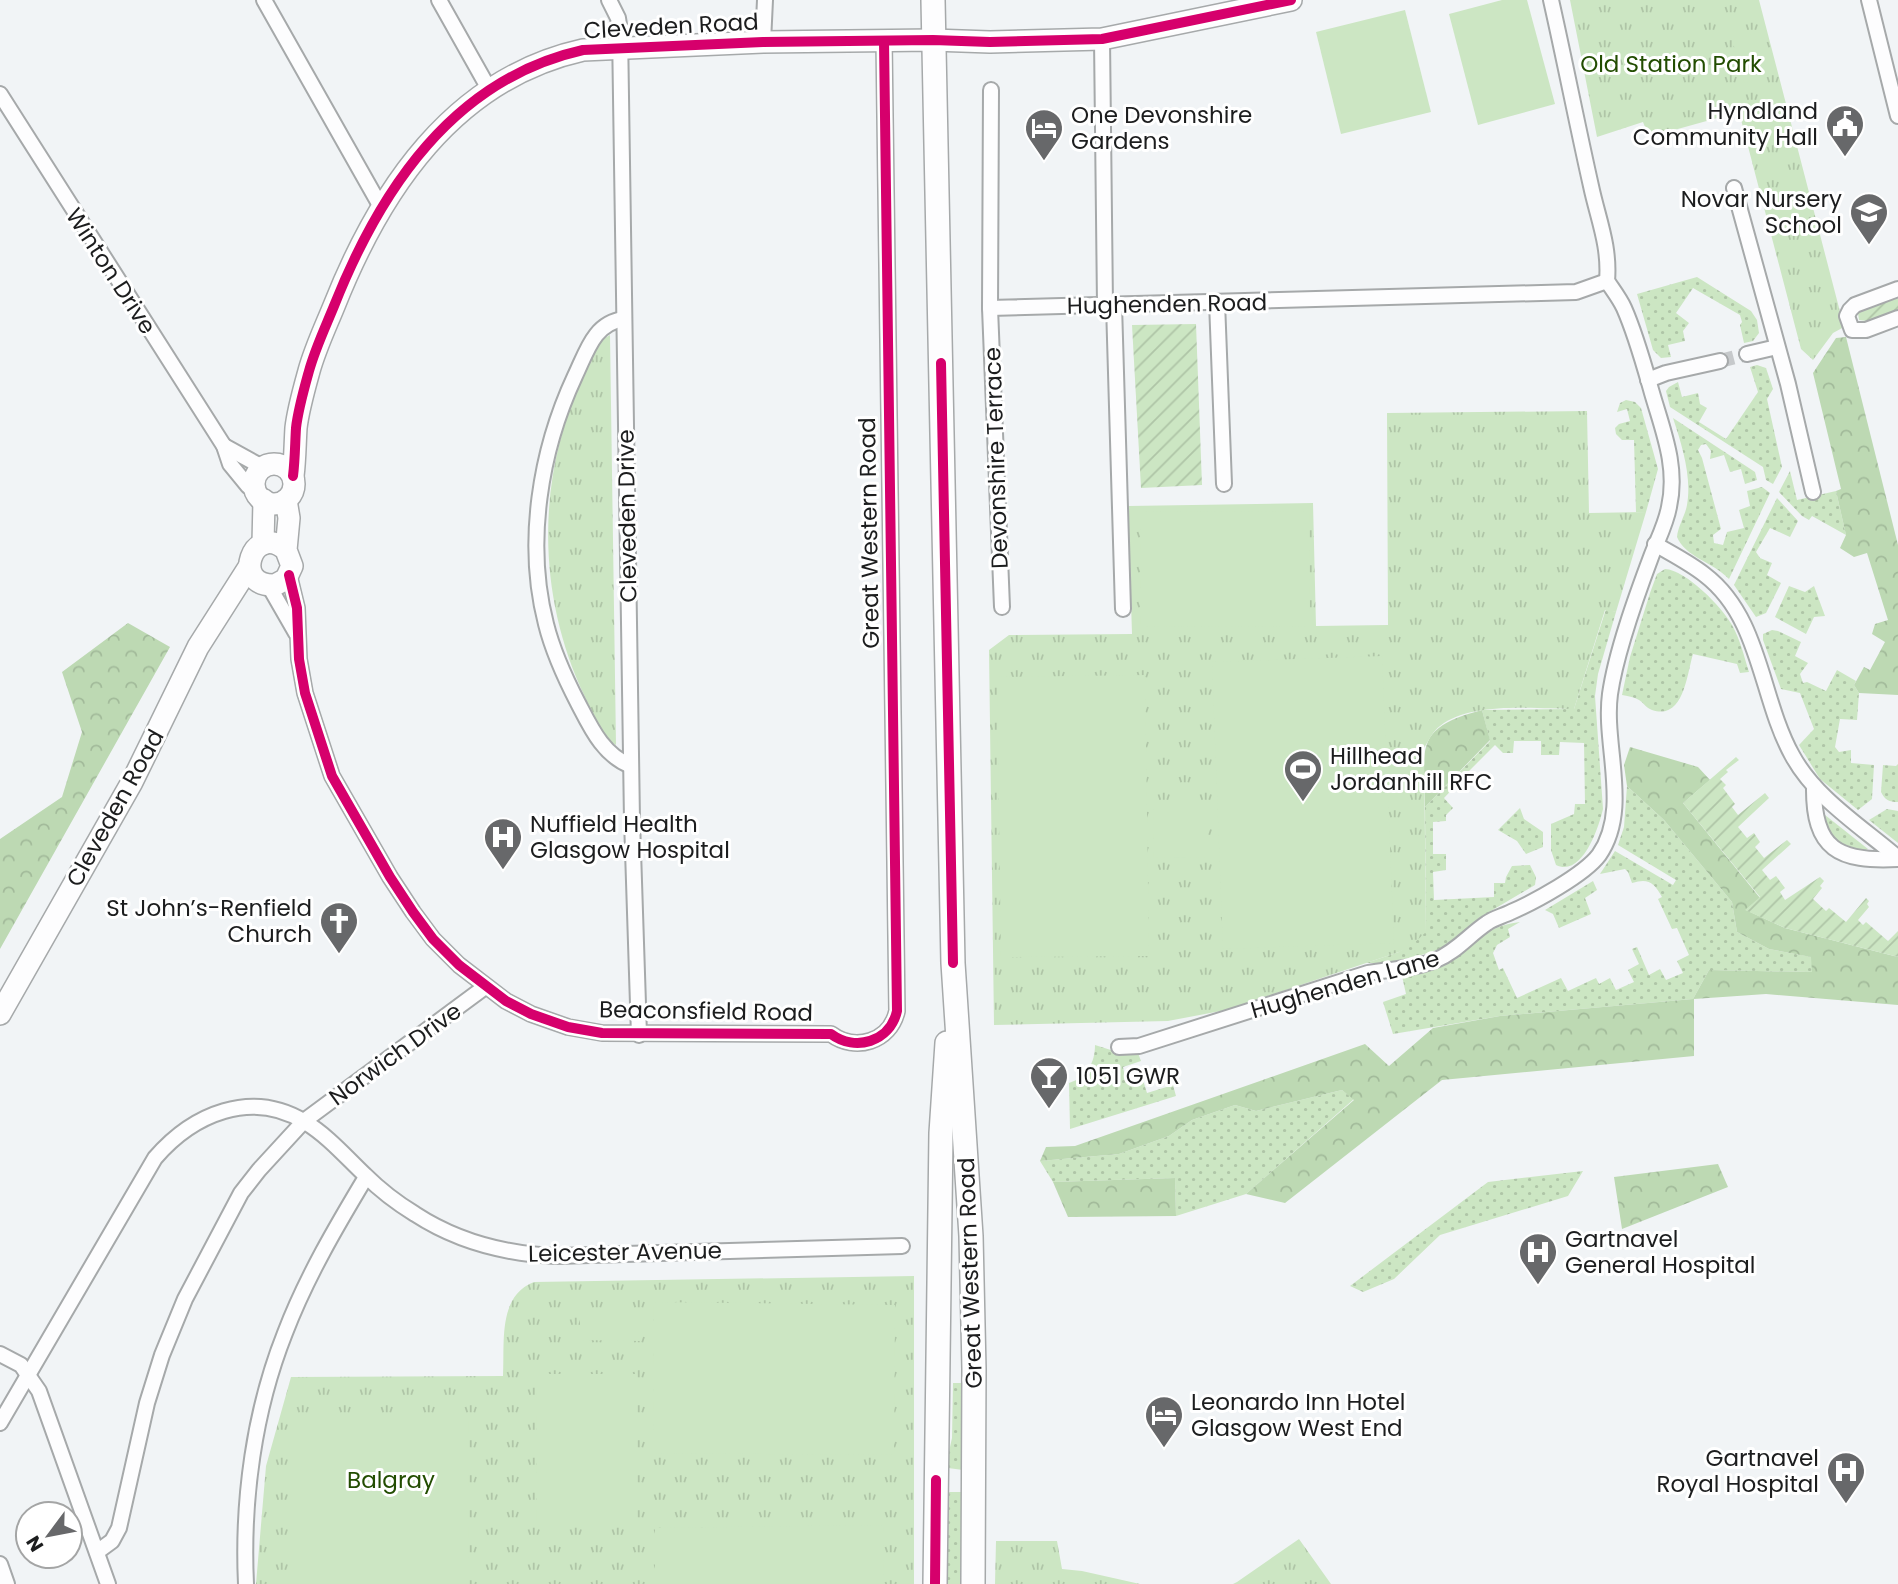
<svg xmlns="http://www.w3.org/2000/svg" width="1898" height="1584" viewBox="0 0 1898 1584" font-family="Poppins,sans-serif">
<defs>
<pattern id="grass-dots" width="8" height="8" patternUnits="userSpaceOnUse" patternTransform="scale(1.75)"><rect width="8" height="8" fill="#cce6c3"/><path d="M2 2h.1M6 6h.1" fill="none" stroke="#afc5a7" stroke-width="1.8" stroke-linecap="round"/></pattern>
<pattern id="forest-crowns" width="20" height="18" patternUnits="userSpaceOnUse" patternTransform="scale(1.75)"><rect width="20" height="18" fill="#bdd9b3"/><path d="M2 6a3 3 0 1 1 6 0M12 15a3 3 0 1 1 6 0" fill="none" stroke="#a2ba9a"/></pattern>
<pattern id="park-tufts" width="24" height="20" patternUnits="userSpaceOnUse" patternTransform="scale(1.75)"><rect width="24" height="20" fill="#cce6c3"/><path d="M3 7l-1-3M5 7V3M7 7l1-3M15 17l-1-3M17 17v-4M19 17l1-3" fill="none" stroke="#afc5a7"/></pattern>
<pattern id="garden-furrows" width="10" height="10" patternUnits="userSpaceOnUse" patternTransform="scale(1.75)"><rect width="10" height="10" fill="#cce6c3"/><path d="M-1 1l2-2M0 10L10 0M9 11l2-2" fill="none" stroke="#afc5a7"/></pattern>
</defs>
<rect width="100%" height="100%" fill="#f1f4f6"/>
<!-- grass -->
<g fill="url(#grass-dots)">
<polygon points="1697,277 1751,311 1757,320 1759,333 1753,341 1744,343 1740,325 1742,322 1740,315 1693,288 1676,313 1689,323 1683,331 1685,341 1668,345 1671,357 1661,358 1653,350 1637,294"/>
<polygon points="1757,365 1766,368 1773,389 1767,399 1782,467 1773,484 1766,480 1763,467 1670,407 1666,391 1669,387 1678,382 1682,397 1698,393 1700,404 1707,408 1699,422 1726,439 1758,392 1750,367"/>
<polygon points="1626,400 1635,402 1641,408 1658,469 1646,512 1636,512 1634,440 1622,440 1616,434 1615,428 1619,424 1630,421 1627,409 1617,412 1620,403"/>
<path d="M1673 418 1755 472 1757 480 1745 484 1741 469 1730 472 1724 455 1710 459 1711 451 1706 444 1701 445 1698 450 1702 458 1721 529 1713 535 1714 543 1723 545 1727 532 1744 528 1739 510 1750 506 1747 491 1762 487 1770 493 1729 579C1713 562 1685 557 1677 537 1678 526 1685 516 1687 505 1692 477 1682 445 1673 418Z"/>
<polygon points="1790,471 1797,500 1836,491 1846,535 1812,516 1809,520 1802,516 1779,492"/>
<polygon points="1777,498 1798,521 1790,537 1770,528 1756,552 1760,558 1772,563 1767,575 1781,583 1766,613 1756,617 1734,585"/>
<path d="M1665 569C1686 570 1722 607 1732 625 1740 639 1744 656 1749 672L1740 673 1737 664 1693 654C1687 673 1684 721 1652 710 1646 708 1644 703 1639 700 1634 697 1627 696 1622 695L1630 657 1650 593 1657 574Z"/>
<polygon points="1789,586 1805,592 1814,586 1825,616 1814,617 1806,634 1775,617"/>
<path d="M1606 609 1616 612 1598 674 1595 696 1603 809C1599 827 1582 878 1556 865L1551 850V824L1574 814 1575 804H1585L1584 743 1560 742 1559 755H1541V741H1514L1513 753H1503L1495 745 1469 771 1478 782 1474 785 1465 776 1444 798 1453 808 1446 815V821L1433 822V854H1446V870L1433 872 1434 900 1494 897V883H1505L1506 877 1512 866 1530 865 1536 877 1535 885 1479 918 1459 938 1443 948 1397 963H1366L1399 952 1426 931 1425 807 1490 741 1482 710 1574 709Z"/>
<polygon points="1772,630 1778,631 1801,642 1795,656 1808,663 1800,674 1803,683 1807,682 1826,691 1837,670 1856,681 1854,685 1859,693 1857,720 1840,719 1835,747 1839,752 1851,750 1851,763 1874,765 1872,799 1858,810 1820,779 1799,745 1814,729 1800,693 1781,689 1763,640 1763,634"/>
<path d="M1898 764V802C1889 802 1885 800 1881 792L1883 765 1896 766Z"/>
<path d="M1627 786 1664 820 1732 902 1737 932 1769 949 1812 957V972L1709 970 1693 999 1500 1016 1393 1034 1383 1002 1406 994 1402 976C1418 973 1435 971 1449 962 1478 944 1483 926 1520 922L1508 929 1510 937 1497 945 1493 953 1499 970 1503 968 1517 998 1561 978 1568 991 1596 978 1599 984 1610 978 1616 990 1634 982 1628 970 1639 964 1632 949 1637 947 1649 975 1660 969 1666 980 1683 973 1677 961 1689 955 1677 928 1672 929 1658 899 1662 897C1654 882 1648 878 1632 883L1628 872 1625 869 1600 874 1615 851 1673 885 1676 880 1618 845 1624 827Z"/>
<polygon points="1520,808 1524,819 1543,832 1543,847 1526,854 1517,841 1498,830"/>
<polygon points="1887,809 1898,811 1898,843 1869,820"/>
<path d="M1825 815 1868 849C1846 858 1830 837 1824 819Z"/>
<polygon points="1593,881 1597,890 1585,898 1591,914 1559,928 1553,914 1545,910"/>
<path d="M1095 1045 1114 1051 1138 1053 1141 1061 1123 1067 1126 1082 1142 1077 1147 1093 1173 1085 1176 1096 1070 1129 1069 1083C1087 1077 1095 1063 1095 1045Z"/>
<polygon points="1342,1090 1354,1099 1246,1194 1176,1216 1175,1178 1053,1182 1040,1161 1119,1154 1169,1136 1192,1120 1235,1105 1256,1111"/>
<polygon points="1583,1171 1568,1196 1440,1235 1394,1279 1363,1292 1350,1286 1488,1182"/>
<polygon points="953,1383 964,1383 963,1470 948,1468 946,1465 952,1438"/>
<polygon points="947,1492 962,1492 965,1584 944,1584"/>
</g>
<!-- forest -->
<g fill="url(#forest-crowns)">
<polygon points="1846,337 1898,545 1898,695 1859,693 1854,685 1864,667 1870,670 1885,642 1872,634 1875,624 1888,620 1867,553 1854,557 1840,548 1846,535 1836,491 1841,489 1813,373 1836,338"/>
<polygon points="128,623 170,647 0,949 0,839 62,797 82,732 62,672"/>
<path d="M1482 710 1490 740 1425 807C1424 746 1414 728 1482 710Z"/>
<polygon points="1630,747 1698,767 1710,780 1683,803 1760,898 1746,910 1785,928 1898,957 1898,1005 1766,994 1694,999 1694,1056 1442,1080 1285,1203 1246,1194 1354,1100 1342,1090 1256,1111 1235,1105 1192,1120 1169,1136 1119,1154 1040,1161 1046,1147 1075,1146 1365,1044 1389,1066 1433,1028 1500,1016 1693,999 1709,970 1812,972 1811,957 1769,949 1737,932 1732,902 1664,820 1627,786 1624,765"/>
<polygon points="1718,1164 1728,1187 1622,1229 1614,1177"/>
<polygon points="1175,1178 1176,1216 1068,1217 1053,1182"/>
</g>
<!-- park -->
<g fill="url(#park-tufts)">
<polygon points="1570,0 1759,0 1844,327 1833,333 1813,360 1801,349 1739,112 1649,137 1643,122 1597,137"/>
<path d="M610 335 616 745C601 738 592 712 585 697 536 594 536 477 584 374 590 362 598 340 610 335Z"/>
<path d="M1587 411 1589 513 1646 512 1616 612 1605 610 1574 709C1536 709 1471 701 1440 726 1433 731 1429 740 1424 748L1426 932 1413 944 1399 952 1226 1010 1168 1021 994 1025 989 650 1009 635 1132 634 1128 506 1313 503 1316 626 1388 625 1387 413Z"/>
<path d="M914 1276V1584H256L266 1466 291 1377 503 1376C505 1344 497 1296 534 1282Z"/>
<polygon points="1299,1539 1331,1584 1233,1584 1237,1582"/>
<polygon points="996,1541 1057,1541 1062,1569 1082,1571 1140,1584 995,1584"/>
</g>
<!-- garden -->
<g fill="url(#garden-furrows)">
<polygon points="1898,298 1898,311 1867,321 1859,320 1858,313 1862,311"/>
<polygon points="1196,324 1202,485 1141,488 1132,325"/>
<polygon points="1736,757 1739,760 1726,770 1728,772 1720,779 1726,785 1723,788 1735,804 1732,807 1738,815 1765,793 1769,798 1738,827 1747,838 1754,833 1760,842 1755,847 1764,858 1787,840 1791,844 1762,870 1770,880 1776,876 1785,888 1780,892 1785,900 1820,877 1824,881 1820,886 1822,888 1813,899 1826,911 1829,908 1846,922 1866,898 1869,901 1867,904 1869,907 1858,920 1863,925 1866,922 1888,941 1898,931 1898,957 1785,928 1745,910 1760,897 1683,803"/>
</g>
<!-- pitch -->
<g fill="#cce6c3">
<polygon points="1502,0 1527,0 1555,104 1478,125 1449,14"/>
<polygon points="1405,10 1431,112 1341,134 1316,32"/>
<polygon points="1760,32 1771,76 1744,83 1732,39"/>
<polygon points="1309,511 1310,626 1141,627 1140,512"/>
<polygon points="1382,656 1394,943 1223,949 1212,662"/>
<polygon points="1145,675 1149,956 1001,957 997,677"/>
<polygon points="1153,801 1207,801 1207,857 1154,858"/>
<polygon points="654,1302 895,1305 894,1455 653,1453"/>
<polygon points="580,1313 641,1313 641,1341 580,1340"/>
<polygon points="637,1374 637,1524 537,1524 536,1374"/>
<polygon points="293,1416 468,1416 469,1584 293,1584"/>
<polygon points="883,1525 884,1584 655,1584 655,1528"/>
</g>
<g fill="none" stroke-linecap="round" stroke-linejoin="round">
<!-- street-tunnel -->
<polyline stroke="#c6c9cb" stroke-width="14" stroke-dasharray="14 7" stroke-linecap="butt" points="1720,361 1747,354"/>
<defs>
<g id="street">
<polyline points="264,0 381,207"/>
<polyline points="439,0 489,89"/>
<polyline points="609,0 618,18 620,31 632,820 639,1035"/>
<path d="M1551 0C1565 62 1577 124 1591 186 1598 219 1610 246 1607 281"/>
<polyline points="1869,0 1898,116"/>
<polyline points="1102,39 1105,305"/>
<polyline points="763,42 765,0"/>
<polyline points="991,90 990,308 1002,607"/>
<polyline points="0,94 224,446 230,464 248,486 255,486"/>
<polyline points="1734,188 1788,384 1813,492"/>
<polyline points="1898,289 1855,305 1850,310 1847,316 1852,330 1866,330 1898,318"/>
<polyline points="1217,302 1224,484"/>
<polyline points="1114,305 1123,609"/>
<polyline points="990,308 1576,292 1607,281"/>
<path d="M624 319C594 323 587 351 575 376 540 451 525 543 546 624 553 652 565 678 578 703 591 728 603 755 631 766"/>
<polyline points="1747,354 1777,347"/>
<polyline points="1648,380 1666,373 1720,361"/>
<polyline points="224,446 264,468"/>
<path d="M1655 544C1672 554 1690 563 1705 575 1761 618 1760 697 1792 755 1815 798 1862 827 1898 858"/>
<path d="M289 575 297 608 299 659 305 693 332 776 390 877 413 912 433 939 459 965 506 1001 531 1014 568 1027 602 1033 831 1034C855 1052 890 1042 897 1011L884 41"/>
<polyline points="269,586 296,633"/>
<path d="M1814 786C1813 850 1839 862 1898 859"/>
<path d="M1119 1047 1139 1046 1368 973C1391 969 1414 969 1436 960 1456 952 1469 935 1487 923 1494 918 1503 916 1511 912 1534 902 1584 875 1599 855 1631 809 1603 745 1610 694 1616 652 1636 597 1651 557 1657 541 1666 524 1669 507 1678 467 1663 431 1652 393 1644 365 1636 335 1624 308 1620 299 1613 290 1607 281"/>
<polyline points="0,1354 21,1365 39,1391 108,1584"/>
<path d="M0 1423 155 1158C193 1114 251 1089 305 1122 328 1136 346 1157 365 1175 380 1190 397 1203 415 1214 458 1242 505 1254 556 1256L902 1246"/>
<polyline points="97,1552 112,1541 119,1528 147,1403 162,1355 185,1299 241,1193 259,1170 304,1121 485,987"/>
<polyline points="0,1564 7,1584"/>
<path d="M246 1584C242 1500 254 1411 285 1333 306 1278 336 1227 366 1177"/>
</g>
<g id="secondary">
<circle cx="274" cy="484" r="20"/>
<path d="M293 476C295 460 295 444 296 428 298 410 304 389 309 371 315 349 325 328 334 306 380 190 453 79 583 50L763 42 933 40 990 42 1102 39 1291 0"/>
<path d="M286 500 289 518 286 550 292 566 286 579 275 585C230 587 253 521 286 550"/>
<polyline points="263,544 264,500"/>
<polyline points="0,1014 132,782 198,647 249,567"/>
</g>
<g id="primary">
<polyline points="933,0 953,963 971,1236 974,1369 973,1584"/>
<polyline points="935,1584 941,1133 947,1043"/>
</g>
</defs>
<!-- street casing -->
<use href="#street" stroke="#a6a9aa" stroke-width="18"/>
<!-- secondary casing -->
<use href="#secondary" stroke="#a6a9aa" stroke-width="24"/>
<!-- primary casing -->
<use href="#primary" stroke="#a6a9aa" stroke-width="26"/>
<!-- street -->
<use href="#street" stroke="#fdfdfe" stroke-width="14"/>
<!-- secondary -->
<use href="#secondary" stroke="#fdfdfe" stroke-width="21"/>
<!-- primary -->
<use href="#primary" stroke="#fdfdfe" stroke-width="23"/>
<defs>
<g id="cycleway">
<polyline points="941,363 953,963"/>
<path d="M293 476C295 460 295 444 296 428 298 410 304 389 309 371 315 349 325 328 334 306 380 190 453 79 583 50L763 42 933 40 990 42 1102 39 1291 0"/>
<path d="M289 575 297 608 299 659 305 693 332 776 390 877 413 912 433 939 459 965 506 1001 531 1014 568 1027 602 1033 831 1034C855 1052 890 1042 897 1011L884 41"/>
<polyline points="935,1584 936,1480"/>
</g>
</defs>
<!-- cycleway casing -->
<use href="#cycleway" stroke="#fff" stroke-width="15"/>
<!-- cycleway -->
<use href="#cycleway" stroke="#d6006c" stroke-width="10"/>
</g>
<!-- icons -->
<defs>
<symbol id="civic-pin" viewBox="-11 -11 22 30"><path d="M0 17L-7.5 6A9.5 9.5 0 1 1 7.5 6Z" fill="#67686a" stroke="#fff"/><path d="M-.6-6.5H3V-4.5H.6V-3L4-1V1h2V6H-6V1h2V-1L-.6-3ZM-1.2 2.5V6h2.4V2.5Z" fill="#fff"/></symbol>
<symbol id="hotel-pin" viewBox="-11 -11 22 30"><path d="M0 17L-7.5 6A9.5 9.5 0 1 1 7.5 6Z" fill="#67686a" stroke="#fff"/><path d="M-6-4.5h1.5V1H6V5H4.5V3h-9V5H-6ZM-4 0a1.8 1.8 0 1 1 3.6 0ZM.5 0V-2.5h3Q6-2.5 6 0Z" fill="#fff"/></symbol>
<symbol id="school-pin" viewBox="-11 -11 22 30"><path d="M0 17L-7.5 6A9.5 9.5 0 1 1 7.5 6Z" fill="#67686a" stroke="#fff"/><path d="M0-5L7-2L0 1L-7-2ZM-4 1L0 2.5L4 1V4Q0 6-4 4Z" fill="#fff"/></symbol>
<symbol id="stadium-pin" viewBox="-11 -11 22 30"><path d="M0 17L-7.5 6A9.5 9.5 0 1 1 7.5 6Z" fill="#67686a" stroke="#fff"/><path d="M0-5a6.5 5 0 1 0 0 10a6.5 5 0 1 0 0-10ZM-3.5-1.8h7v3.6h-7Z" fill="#fff"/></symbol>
<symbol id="hospital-pin" viewBox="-11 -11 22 30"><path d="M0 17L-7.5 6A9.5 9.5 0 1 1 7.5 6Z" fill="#67686a" stroke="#fff"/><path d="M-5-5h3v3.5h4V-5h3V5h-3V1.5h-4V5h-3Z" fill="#fff"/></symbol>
<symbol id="church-pin" viewBox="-11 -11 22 30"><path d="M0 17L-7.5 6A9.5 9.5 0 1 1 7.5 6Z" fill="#67686a" stroke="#fff"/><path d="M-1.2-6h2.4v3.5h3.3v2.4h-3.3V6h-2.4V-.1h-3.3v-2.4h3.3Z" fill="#fff"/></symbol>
<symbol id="bar-pin" viewBox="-11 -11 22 30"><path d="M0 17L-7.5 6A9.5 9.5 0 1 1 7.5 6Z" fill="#67686a" stroke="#fff"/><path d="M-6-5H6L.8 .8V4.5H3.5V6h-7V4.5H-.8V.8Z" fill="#fff"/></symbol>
</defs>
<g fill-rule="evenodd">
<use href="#civic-pin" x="1823" y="102" width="44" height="60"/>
<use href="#hotel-pin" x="1022" y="106" width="44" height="60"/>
<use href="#school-pin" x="1847" y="190" width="44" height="60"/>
<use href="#stadium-pin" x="1281" y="747" width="44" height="60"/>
<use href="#hospital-pin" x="481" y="815" width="44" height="60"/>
<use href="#church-pin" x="317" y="899" width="44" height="60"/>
<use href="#bar-pin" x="1027" y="1054" width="44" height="60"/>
<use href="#hospital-pin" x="1516" y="1230" width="44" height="60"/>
<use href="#hotel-pin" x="1142" y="1393" width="44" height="60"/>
<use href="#hospital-pin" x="1824" y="1449" width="44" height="60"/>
</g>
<g text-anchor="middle" stroke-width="6" stroke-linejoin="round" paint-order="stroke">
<!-- street labels -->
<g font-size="23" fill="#1c1d1e" stroke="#fff">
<text transform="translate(671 26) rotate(-3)" y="8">Cleveden Road</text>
<text transform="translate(111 271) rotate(57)" y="8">Winton Drive</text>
<text transform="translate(1167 304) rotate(-1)" y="8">Hughenden Road</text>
<text transform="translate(996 458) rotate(-92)" y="8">Devonshire Terrace</text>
<text transform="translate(627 516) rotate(-91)" y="8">Cleveden Drive</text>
<text transform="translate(869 533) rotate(-91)" y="8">Great Western Road</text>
<text transform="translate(115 808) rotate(-61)" y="8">Cleveden Road</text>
<text transform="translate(1345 984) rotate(-16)" y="8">Hughenden Lane</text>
<text transform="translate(706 1011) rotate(1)" y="8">Beaconsfield Road</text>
<text transform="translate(395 1054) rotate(-36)" y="8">Norwich Drive</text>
<text transform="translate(625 1252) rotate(-1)" y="8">Leicester Avenue</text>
<text transform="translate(970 1273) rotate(-92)" y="8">Great Western Road</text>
</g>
<!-- park labels -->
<g font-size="23" fill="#224d01" stroke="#fff">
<text x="1671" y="72">Old Station Park</text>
<text x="391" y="1488">Balgray</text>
</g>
<!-- poi labels -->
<g font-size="23" fill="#1c1d1e" stroke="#fff" text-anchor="start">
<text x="1818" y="119" text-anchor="end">Hyndland<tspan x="1818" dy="26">Community Hall</tspan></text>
<text x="1071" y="123">One Devonshire<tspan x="1071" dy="26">Gardens</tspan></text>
<text x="1842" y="207" text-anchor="end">Novar Nursery<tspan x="1842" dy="26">School</tspan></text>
<text x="1330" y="764">Hillhead<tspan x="1330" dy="26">Jordanhill RFC</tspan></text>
<text x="530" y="832">Nuffield Health<tspan x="530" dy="26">Glasgow Hospital</tspan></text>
<text x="312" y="916" text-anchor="end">St John’s-Renfield<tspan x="312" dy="26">Church</tspan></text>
<text x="1076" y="1084">1051 GWR</text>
<text x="1565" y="1247">Gartnavel<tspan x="1565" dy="26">General Hospital</tspan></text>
<text x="1191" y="1410">Leonardo Inn Hotel<tspan x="1191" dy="26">Glasgow West End</tspan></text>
<text x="1819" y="1466" text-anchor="end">Gartnavel<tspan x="1819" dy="26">Royal Hospital</tspan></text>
</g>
</g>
<!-- north arrow -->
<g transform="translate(49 1535) rotate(238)"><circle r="33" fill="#ffffff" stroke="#a4a5a5" stroke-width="2"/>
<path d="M0-5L12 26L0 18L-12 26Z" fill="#67686a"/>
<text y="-10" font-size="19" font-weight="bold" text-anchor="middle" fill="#1c1d1e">N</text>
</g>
</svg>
